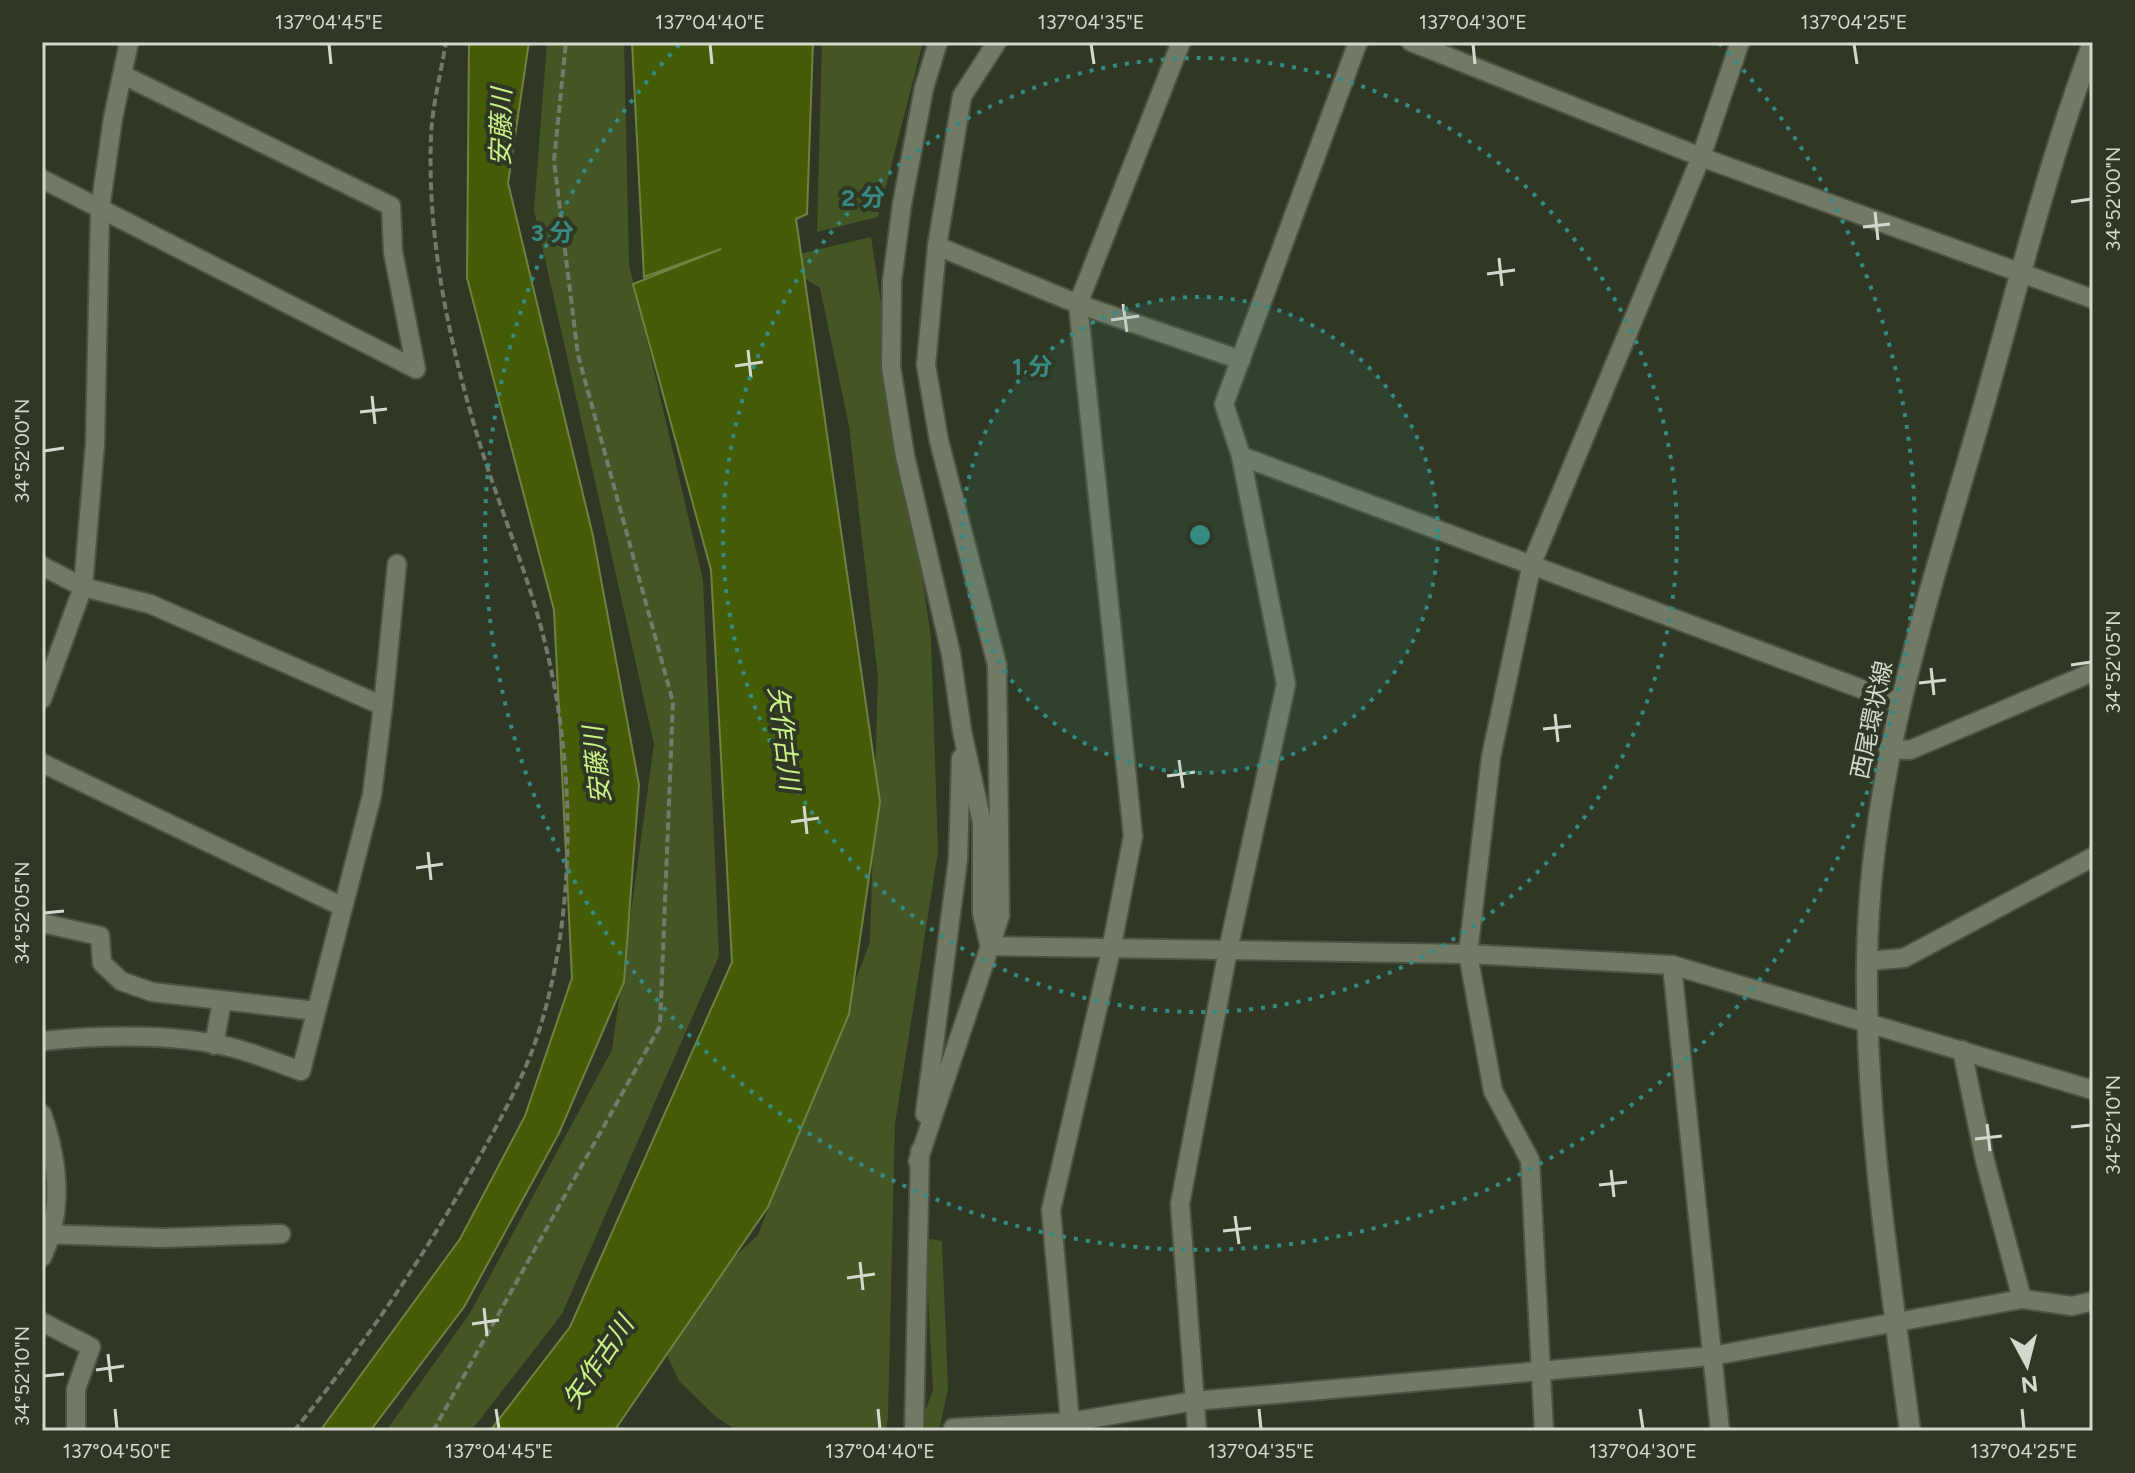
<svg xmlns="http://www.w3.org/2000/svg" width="2135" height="1473" viewBox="0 0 2135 1473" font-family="Figtree,'Noto Sans JP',sans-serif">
<rect width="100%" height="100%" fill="#303725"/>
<!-- green -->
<g fill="#455625">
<polygon points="547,42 624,42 629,264 703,580 719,956 562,1314 471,1431 386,1431 470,1313 612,1050 654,744 534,210"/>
<polygon points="822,42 923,42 878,217 817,232"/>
<polygon points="871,237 931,637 938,852 895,1124 888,1417 886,1431 738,1431 716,1417 679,1381 656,1331 758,1235 870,942 878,677 849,426 820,288 774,260"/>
<polygon points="925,1238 942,1241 948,1389 939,1431 918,1431 933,1390"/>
</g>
<!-- water -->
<g fill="#445c06" stroke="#6f8242" stroke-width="2">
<polygon points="469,42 529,42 508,183 593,536 639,785 624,982 559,1133 464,1307 370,1431 320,1431 460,1239 525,1116 572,978 554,610 467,278"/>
<polygon points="632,42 813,42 807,214 796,219 880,802 849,1014 768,1207 614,1431 490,1431 570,1327 732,962 711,570 633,284 721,249 644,277"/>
</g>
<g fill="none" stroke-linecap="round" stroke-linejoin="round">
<defs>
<g id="street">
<polyline points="938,42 924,88 902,204 892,281 891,367 905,456 951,654 962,731 982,823 982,913 989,944"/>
<polyline points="997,42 962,96 937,246 1078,304 1241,360"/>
<polyline points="1411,42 1701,157 2093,299"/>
<polyline points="42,179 416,369 393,252 391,206 123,75"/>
<polyline points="1241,456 1899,703"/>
<path d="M42 566 83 587 150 604 383 706 372 795 301 1071C281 1064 261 1056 241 1050 181 1033 104 1035 42 1041"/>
<polyline points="42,699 83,587 95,444 100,209 113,118 129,42"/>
<polyline points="383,706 397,564"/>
<polyline points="1888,749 1910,750 2093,672"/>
<polyline points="42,763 343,907"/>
<polyline points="42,923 100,936 102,963 121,981 152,992 316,1011"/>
<polyline points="990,946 1468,954 1672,965 2093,1090"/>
<polyline points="1867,961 1904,958 2093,857"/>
<polyline points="1672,965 1720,1431"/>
<polyline points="214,1045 222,1001"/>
<polyline points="1962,1050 1985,1161 2022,1299"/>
<path d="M42 1114C58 1160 64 1211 42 1257"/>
<polyline points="925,1114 958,859 961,758"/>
<polyline points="918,1161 1000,916 997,665 939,441 926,365 937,246"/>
<polyline points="42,1234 163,1238 281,1234"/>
<polyline points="42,1322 91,1347 76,1389 76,1431"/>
<polyline points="1070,1422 1051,1210 1111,950 1133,836 1078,304 1181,42"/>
<polyline points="953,1428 1070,1422 1195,1401 1712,1356 2022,1299 2072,1306 2093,1301"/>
<polyline points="914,1431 920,1151"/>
<polyline points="1197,1431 1180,1204 1228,950 1286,684 1241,456 1224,404 1358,42"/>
<polyline points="1544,1431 1530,1160 1493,1091 1468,954 1491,757 1532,563 1701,157 1740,42"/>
</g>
<path id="secondary" d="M1910 1431C1890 1276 1865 1119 1867 962 1869 771 1928 600 1980 419 2016 294 2047 165 2093 43"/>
</defs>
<!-- street casing -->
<use href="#street" stroke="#4d5343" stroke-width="22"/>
<!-- secondary casing -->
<use href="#secondary" stroke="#4d5343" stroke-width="24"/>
<!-- path -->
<g stroke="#737a6a" stroke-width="4" stroke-dasharray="8 4" stroke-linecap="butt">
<path d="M294 1431C362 1347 421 1262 474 1167 496 1127 521 1084 536 1040 577 918 576 767 545 643 528 573 499 507 478 438 449 342 427 238 431 137 432 106 441 73 446 42"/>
<polyline points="433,1431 660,1026 673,702 578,355 554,161 566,42"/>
</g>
<!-- street -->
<use href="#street" stroke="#727a66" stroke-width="18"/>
<!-- secondary -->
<use href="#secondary" stroke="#727a66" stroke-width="20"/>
</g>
<!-- ticks -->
<path fill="none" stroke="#d4d9ce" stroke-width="3" d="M329 44 331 64M710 44 712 64M1091 44 1094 64M1473 44 1475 64M1854 44 1857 64M2071 202 2091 199M1875 212 1878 240M1863 227 1890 224M1499 258 1502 286M1487 274 1515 270M1123 304 1127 332M1111 320 1139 316M748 350 751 378M735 366 763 362M372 396 375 424M360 412 387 409M44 451 64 448M2071 665 2091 662M1931 668 1934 695M1919 683 1946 680M1555 714 1558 742M1543 729 1571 726M1179 760 1183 788M1167 776 1195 772M804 806 807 834M791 822 819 818M428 852 431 880M416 868 443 864M44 913 64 911M1987 1124 1990 1151M2071 1127 2091 1125M1975 1139 2002 1136M1611 1170 1614 1197M1599 1185 1627 1182M1235 1216 1239 1244M1223 1231 1251 1228M860 1262 863 1290M847 1278 875 1274M484 1308 487 1336M472 1324 499 1320M108 1354 111 1382M96 1370 124 1366M44 1376 64 1374M115 1409 117 1429M496 1409 499 1429M878 1409 880 1429M1259 1409 1261 1429M1640 1409 1643 1429M2022 1409 2024 1429"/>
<!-- distance rings -->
<circle cx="1200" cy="535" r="238" fill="#368a81" fill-opacity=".12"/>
<g fill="none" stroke="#368a81" stroke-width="4" stroke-dasharray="4 8">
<circle cx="1200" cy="535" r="238"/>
<circle cx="1200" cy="535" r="477"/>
<path d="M1719 43A715 715 0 1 1 681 43"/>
</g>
<g text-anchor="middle" stroke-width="8" stroke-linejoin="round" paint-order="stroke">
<!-- street labels -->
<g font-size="24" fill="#d4d9ce" stroke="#303725">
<text transform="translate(1872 720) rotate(-78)" y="8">西尾環状線</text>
</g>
<!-- water labels -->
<g font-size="26" font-style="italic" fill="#cbf289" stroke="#303725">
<text transform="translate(501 127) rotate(-89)" y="9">安藤川</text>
<text transform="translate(784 738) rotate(83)" y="9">矢作古川</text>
<text transform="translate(597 765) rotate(-96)" y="9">安藤川</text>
<text transform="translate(598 1362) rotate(-56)" y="9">矢作古川</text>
</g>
</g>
<circle cx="1200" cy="535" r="12" fill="#368a81" stroke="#303725" stroke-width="4"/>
<g font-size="24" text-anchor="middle" font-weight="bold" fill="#368a81" stroke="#303725" stroke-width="8" stroke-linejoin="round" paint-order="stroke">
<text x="863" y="206">2 分</text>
<text x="552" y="241">3 分</text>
<text x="1032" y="375">1 分</text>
</g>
<!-- border -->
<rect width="2135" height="1473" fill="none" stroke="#303725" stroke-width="88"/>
<!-- north arrow -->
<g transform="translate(2027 1365) rotate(173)" stroke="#303725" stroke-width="6" paint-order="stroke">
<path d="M0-6L14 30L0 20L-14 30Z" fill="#d4d9ce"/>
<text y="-12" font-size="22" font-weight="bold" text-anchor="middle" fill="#d4d9ce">N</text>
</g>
<rect x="44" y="44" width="2047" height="1385" fill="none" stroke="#d4d9ce" stroke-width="3"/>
<g font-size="20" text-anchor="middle" fill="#d4d9ce">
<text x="329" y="29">137°04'45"E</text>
<text x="710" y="29">137°04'40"E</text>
<text x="1091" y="29">137°04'35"E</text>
<text x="1473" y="29">137°04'30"E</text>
<text x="1854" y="29">137°04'25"E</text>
<text transform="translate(2113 199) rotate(-90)" y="7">34°52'00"N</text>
<text transform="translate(22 451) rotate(-90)" y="7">34°52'00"N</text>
<text transform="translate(2113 662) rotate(-90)" y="7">34°52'05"N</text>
<text transform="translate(22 913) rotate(-90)" y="7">34°52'05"N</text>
<text transform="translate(2113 1125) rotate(-90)" y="7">34°52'10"N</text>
<text transform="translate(22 1376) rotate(-90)" y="7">34°52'10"N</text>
<text x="117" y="1458">137°04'50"E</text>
<text x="499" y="1458">137°04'45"E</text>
<text x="880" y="1458">137°04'40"E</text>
<text x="1261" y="1458">137°04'35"E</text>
<text x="1643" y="1458">137°04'30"E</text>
<text x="2024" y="1458">137°04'25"E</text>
</g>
</svg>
